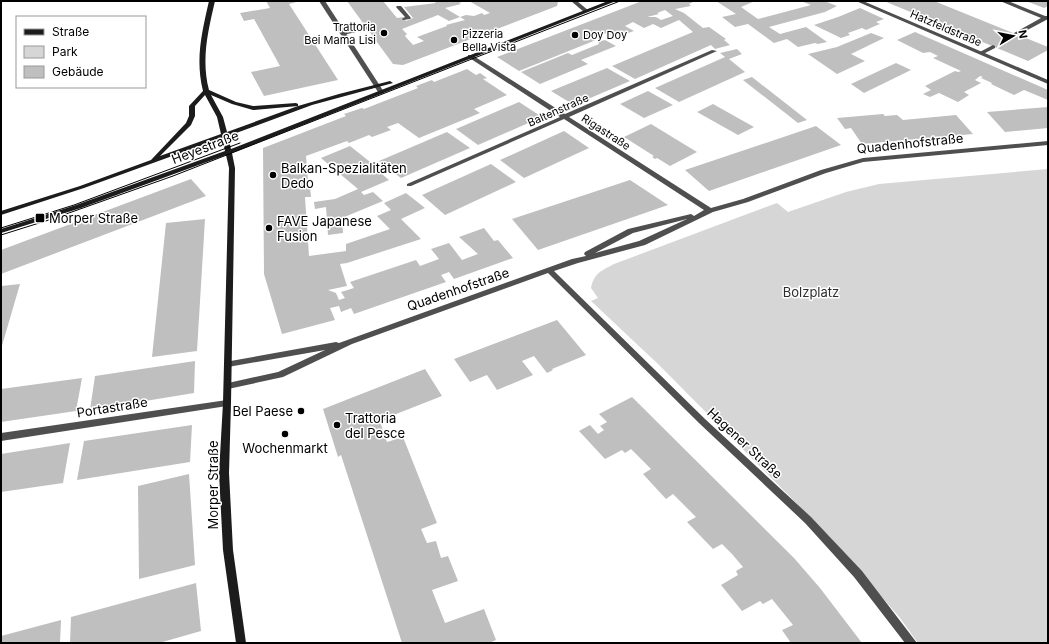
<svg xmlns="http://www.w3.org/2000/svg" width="1049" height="644" viewBox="0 0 1049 644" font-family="Inter,sans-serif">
<rect width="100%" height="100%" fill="#fff"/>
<!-- green -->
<path fill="#d6d6d6" d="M1048 169V643H918L900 618 830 537 659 365 591 301 598 298 591 288C594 273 601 271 614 264L777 203 788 212 846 192 879 184Z"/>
<!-- building -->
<g fill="#bfbfbf" fill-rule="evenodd">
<polygon points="266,1 300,1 289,4 338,80 264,96 251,72 280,66 254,19 244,21 240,13 270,8"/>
<path d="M347 1H383L397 18 404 17 406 21 413 18 404 7 436 3 433 1H464L459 3 461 4 445 8 460 17 466 15 474 16 482 13 484 15 490 13 469 1 558 2 557 6 403 65 393 64ZM438 15 449 21 460 17 465 20 446 25 447 26 417 37 424 41 413 45 405 36 407 34 402 29Z"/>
<path d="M642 1H691L693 2 689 4 691 6 675 9 684 13 703 28 709 27 726 39 724 40 730 45 715 49 711 45 635 79 612 66 693 32 679 20 661 28 653 24 644 28 633 22 625 26 634 31 625 34 619 31 609 35 606 33 599 36 601 38 519 71 497 57ZM665 10 673 16 661 20 656 17H647L659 14 657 13Z"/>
<polygon points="716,1 755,1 741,7 758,19 811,5 801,1 824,1 837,6 825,12 769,27 780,34 806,27 827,42 818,44 815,43 798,47 787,39 774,43 748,24 735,27 722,17 736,14"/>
<polygon points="884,1 934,1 1048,47 1048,50 1028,61"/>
<polygon points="1026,1 1045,1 1048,2 1048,6 1044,8"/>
<polygon points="860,8 884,19 876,22 880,24 875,26 866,30 862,28 848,33 850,35 841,38 814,25 838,17"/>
<polygon points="915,32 1048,90 1048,100 1024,90 1014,95 991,84 992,83 981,78 983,77 980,76 975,80 981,83 964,92 969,95 958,102 939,93 930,97 923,94 931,90 925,86 955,71 958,72 961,71 933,58 938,56 930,52 923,53 897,40"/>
<polygon points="871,33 884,38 851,54 865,61 837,74 808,54 837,47"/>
<polygon points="605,40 616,46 581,60 588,64 540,84 521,72 568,53 572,55 599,44 598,42"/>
<polygon points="737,49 742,54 729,59 745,72 679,102 655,88 725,57 720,53"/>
<polygon points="896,63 911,70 864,93 851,84"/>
<polygon points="607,68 630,81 574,105 551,91"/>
<polygon points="467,69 476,75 480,73 487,78 483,79 507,95 474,109 480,113 419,138 398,123 387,127 391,130 372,137 369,135 349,143 347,141 306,156 308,181 305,181 305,188 310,187 311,197 305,197 309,256 346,251 346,244 390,229 377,216 391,210 384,203 406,193 425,208 401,219 421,239 347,263 340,264 347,286 328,290 336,293 339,300 345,298 341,292 354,288 350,282 416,260 420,266 439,259 431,249 449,243 462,260 478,254 459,237 484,228 494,241 498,240 513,258 454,279 449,272 441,275 446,282 354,314 351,308 341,312 339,306 330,308 335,320 282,334 264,274 263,148 346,116 344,114 362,108 364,109 418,88 416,86 432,80 434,82"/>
<polygon points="752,77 807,120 798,123 743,80"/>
<polygon points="648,91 673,105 644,118 620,104"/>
<polygon points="519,102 542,117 478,145 456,129"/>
<polygon points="713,104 754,127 738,135 697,112"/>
<polygon points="1048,107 1048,128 1005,132 987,112"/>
<polygon points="883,114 885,116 897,115 903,120 956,115 973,134 862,144 851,128 845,129 837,118"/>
<polygon points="651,124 669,135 697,152 670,166 657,158 655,159 652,157 654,156 624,137"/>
<polygon points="816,126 841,145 709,191 685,170"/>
<polygon points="564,131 589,148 524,178 500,160"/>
<polygon points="447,132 470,148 401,178 379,161"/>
<polygon points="350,146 384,173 382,174 389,180 361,192 364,195 373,192 383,201 342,218 343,233 328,235 326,207 315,209 314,202 335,199 358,189 321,158"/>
<polygon points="491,164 516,182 445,215 422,195"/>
<polygon points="191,179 206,196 1,274 1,250"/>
<polygon points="630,180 668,205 538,250 512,219"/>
<polygon points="205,219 197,351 152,357 166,223"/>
<polygon points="20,284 1,349 1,286"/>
<polygon points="557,320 586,355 552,369 553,370 547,373 534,356 522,361 533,375 497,390 487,375 470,382 454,359"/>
<polygon points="195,361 194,393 90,410 95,376"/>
<polygon points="425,369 442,396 386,418 386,420 380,422 387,442 403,437 437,523 421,529 427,543 436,541 441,558 448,556 458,581 432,590 445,623 484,609 496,640 489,643 402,643 341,455 338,457 323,409"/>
<polygon points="82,378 76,411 1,422 1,389"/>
<polygon points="632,397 794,558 820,588 862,643 791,643 782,630 793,625 772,599 763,604 760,601 742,611 721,585 738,575 736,571 743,567 732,554 722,544 713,549 687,522 696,517 673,494 666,499 643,474 651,469 631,449 625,453 622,450 605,459 579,431 590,425 598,434 604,430 600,426 607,422 599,414"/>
<polygon points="192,425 190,462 77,480 84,441"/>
<polygon points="70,443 63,483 1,492 1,454"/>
<polygon points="189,474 195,565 139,579 138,486"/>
<polygon points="196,583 201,631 159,643 70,643 71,617"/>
<polygon points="61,620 60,643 1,643 1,636"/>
</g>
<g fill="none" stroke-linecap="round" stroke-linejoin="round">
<!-- lane -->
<g fill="#4f4f4f" fill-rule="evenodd">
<polygon points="1000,1 1008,1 1045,16 1048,16 1048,19 1018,35 1014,35 1014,33 1041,18"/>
<polygon points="397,6 401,6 411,18 410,19 403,20 402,19 405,17 396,7"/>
<polygon points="367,26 369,27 369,29 343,35 340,33"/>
<polygon points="993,45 995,46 995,48 983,54 978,53"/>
</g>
<!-- street -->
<g fill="#4f4f4f" fill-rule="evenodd">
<polygon points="319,1 325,1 384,92 383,93 381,94 378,92"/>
<polygon points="571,1 577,1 589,11 584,12"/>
<polygon points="856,1 863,1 1048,80 1048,84"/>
<path d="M712 50 717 51 569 117 711 208 743 199 821 170 863 158 1048 141V145L863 162 826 173 748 202 713 212 645 245 578 263 554 271 705 419 811 517 862 571 917 643H905L854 577 805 523 699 423 548 273 352 344 283 377 228 389 225 388 224 386 225 384 228 383 278 372 325 350 228 367 225 366 224 364 225 362 336 342 339 343 572 259 586 256 584 254 585 252 628 229 691 214 694 216 704 210 564 119 411 186H407V184L560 117 468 57V55H472L565 114ZM687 219 639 241 595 253 633 233Z"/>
<polygon points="227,400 230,401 231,403 230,405 227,406 1,441 1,433"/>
</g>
<!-- secondary -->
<path fill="#1c1c1c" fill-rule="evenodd" d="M209 1H215C208 31 201 60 209 90L236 102 253 106 296 103 298 104V106L339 94 390 81 393 83 312 105 228 136 231 149 608 1H616L232 153 235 168 231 403 229 473 233 550 246 643H236L223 550 219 473 223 403 229 168 226 155 81 208 1 233V229L76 205 225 151 222 138 84 188 1 215V211L80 186 151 160 186 123 189 116V106L203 91C195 59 202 32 209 1ZM205 95 217 117 221 134 160 156 191 125 195 116V106ZM211 95 232 104 253 110 298 106 227 132 223 117Z"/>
<!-- tram -->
<g stroke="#000" stroke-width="1">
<polyline points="1,228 74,205 240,143"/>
<polyline points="1,235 52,219 173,176 620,1"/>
</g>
</g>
<!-- markers -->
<g fill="#000" stroke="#fff" stroke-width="1.5">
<circle cx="384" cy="33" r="4"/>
<circle cx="575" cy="35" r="4"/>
<circle cx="454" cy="40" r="4"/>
<circle cx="273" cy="175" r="4"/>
<rect x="35" y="213" width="10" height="10" rx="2"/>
<circle cx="269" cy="228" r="4"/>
<circle cx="301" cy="411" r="4"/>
<circle cx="337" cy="425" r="4"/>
<circle cx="285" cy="434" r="4"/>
</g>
<g text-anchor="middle" stroke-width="3" stroke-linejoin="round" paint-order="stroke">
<!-- far-poi labels -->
<g font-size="11" fill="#000" stroke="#fff" text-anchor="start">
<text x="376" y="31" text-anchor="end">Trattoria<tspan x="376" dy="13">Bei Mama Lisi</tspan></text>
<text x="462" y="38">Pizzeria<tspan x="462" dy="13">Bella Vista</tspan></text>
<text x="583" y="39">Doy Doy</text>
</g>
<!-- far-street labels -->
<g font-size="11" fill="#000" stroke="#fff">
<text transform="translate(946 28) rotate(23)" y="4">Hatzfeldstraße</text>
<text transform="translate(558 110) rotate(-24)" y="4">Baltenstraße</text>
<text transform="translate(606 132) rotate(33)" y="4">Rigastraße</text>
</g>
<!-- street labels -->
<g font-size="13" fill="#000" stroke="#fff">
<text transform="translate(910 143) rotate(-6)" y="5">Quadenhofstraße</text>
<text transform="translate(205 147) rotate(-21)" y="5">Heyestraße</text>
<text transform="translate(458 289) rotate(-19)" y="5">Quadenhofstraße</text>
<text transform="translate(112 407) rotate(-9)" y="5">Portastraße</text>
<text transform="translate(745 443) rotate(43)" y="5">Hagener Straße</text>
<text transform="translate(213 485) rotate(-90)" y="5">Morper Straße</text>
</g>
<!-- poi labels -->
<g font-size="13" fill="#000" stroke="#fff" text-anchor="start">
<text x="281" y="173">Balkan-Spezialitäten<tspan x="281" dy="15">Dedo</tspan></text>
<text x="49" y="223">Morper Straße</text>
<text x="277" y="226">FAVE Japanese<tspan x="277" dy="15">Fusion</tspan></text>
<text x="293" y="416" text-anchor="end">Bel Paese</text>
<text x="345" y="423">Trattoria<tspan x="345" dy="15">del Pesce</tspan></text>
<text x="285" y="453" text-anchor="middle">Wochenmarkt</text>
</g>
<!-- park labels -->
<g font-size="13" fill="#2d2d2d" stroke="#fff">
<text x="811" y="297">Bolzplatz</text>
</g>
</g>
<!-- border -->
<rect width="1049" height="644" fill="none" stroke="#000000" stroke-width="4"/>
<!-- legend -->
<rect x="16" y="16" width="130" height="72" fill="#ffffff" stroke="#999999"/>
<rect x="24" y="29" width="20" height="6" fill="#1c1c1c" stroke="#999999"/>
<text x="52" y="36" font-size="12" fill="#000000">Straße</text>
<rect x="24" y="46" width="20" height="12" fill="#d6d6d6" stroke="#999999"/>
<text x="52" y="56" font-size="12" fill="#000000">Park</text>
<rect x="24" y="66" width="20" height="12" fill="#bfbfbf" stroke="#999999"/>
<text x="52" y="76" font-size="12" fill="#000000">Gebäude</text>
<!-- north arrow -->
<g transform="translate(1013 36) rotate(80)" stroke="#ffffff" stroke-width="3" paint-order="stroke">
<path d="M0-3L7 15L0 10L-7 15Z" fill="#000000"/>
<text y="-6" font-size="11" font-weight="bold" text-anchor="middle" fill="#000000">N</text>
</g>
</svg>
